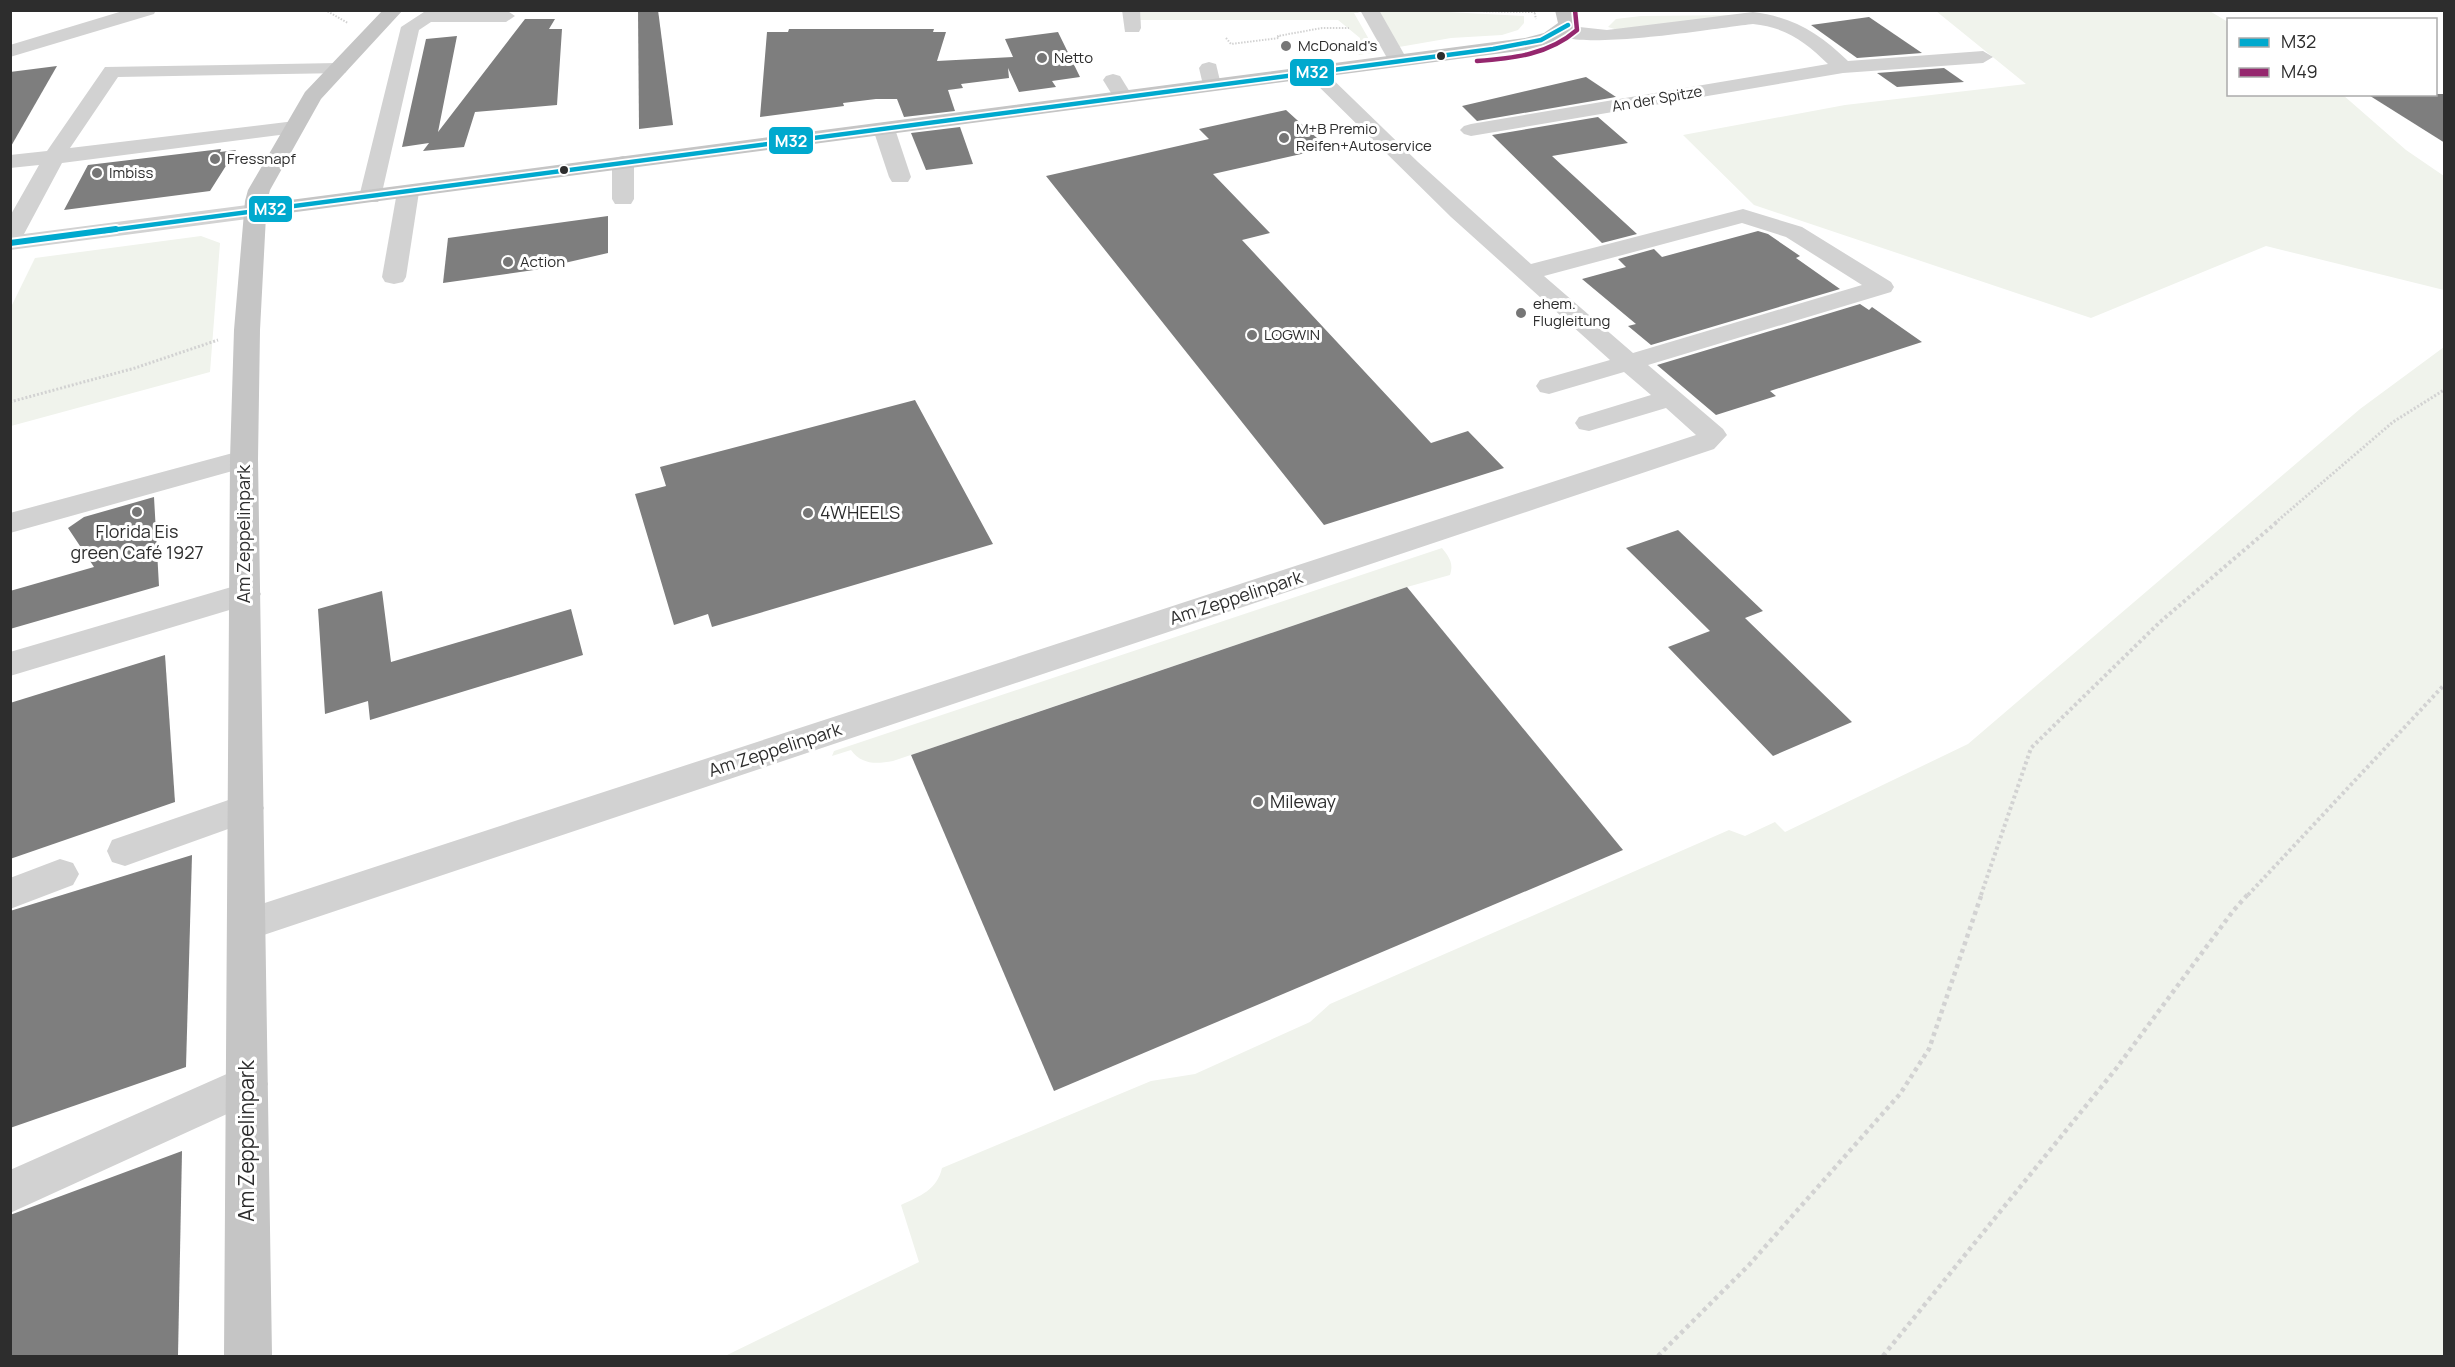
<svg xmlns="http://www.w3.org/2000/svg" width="2455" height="1367" viewBox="0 0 2455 1367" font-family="Manrope,sans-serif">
<rect width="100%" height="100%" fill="#fff"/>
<!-- green -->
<g fill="#f0f3ec">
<polygon points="1140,10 1357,11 1359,13 1354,13 1375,50 1372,53 1358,55 1361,53 1360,38 1338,20 1140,20"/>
<polygon points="1409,10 1524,16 1524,23 1518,30 1502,35 1451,38 1399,47 1378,11"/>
<polygon points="1936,11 2208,10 2228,22 2228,94 2343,95 2406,150 2444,176 2444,290 2266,246 2091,318 1754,205 1683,135 1845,105 2026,84"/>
<polygon points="1744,15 1621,31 1608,27 1616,19 1641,16"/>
<polygon points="201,236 220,243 210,372 11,426 11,307 35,258"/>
<path d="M2444 347V1356H725L919 1262 901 1205C920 1196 937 1190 942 1168L1151 1081 1195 1074 1310 1022 1330 1004 1729 830 1745 836 1775 822 1785 832 1968 744 2360 409Z"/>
<path d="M1442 548C1449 557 1454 563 1450 575L1407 587 893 761C876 764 862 765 851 750L832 756 834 751Z"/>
</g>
<!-- building -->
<g fill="#7e7e7e">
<polygon points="638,10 658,10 673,125 639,129"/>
<polygon points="1869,17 1922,53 1857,58 1811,25"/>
<polygon points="525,19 555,19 549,29 562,29 557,105 475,112 464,147 423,151 429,143 402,147 426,39 457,36 438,132"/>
<polygon points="789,29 934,29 933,32 946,32 937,61 1013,57 1005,39 1058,32 1080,77 1052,81 1056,87 1019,92 1008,68 1009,78 961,84 963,88 948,90 955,111 904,117 897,99 876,99 843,103 844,106 760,117 767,32 788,32"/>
<polygon points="57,66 10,148 10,72"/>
<polygon points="1944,68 1964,82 1897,87 1877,73"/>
<polygon points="1586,77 1616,97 1477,121 1462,106"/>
<polygon points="2367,94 2445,94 2445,143"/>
<polygon points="1286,110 1328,148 1213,174 1270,233 1242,240 1431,443 1468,431 1504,468 1324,525 1046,176 1209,139 1199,129"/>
<polygon points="1598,117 1628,143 1552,156 1637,234 1602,243 1492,135"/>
<polygon points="960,127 973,164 926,170 911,133"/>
<polygon points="221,149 220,152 236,150 210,191 64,210 88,165"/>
<polygon points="608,216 608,253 534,270 443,283 448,238"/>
<polygon points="1758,231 1768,234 1800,256 1796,258 1840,289 1651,345 1628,326 1636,324 1582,279 1626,267 1618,259 1654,249 1662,257"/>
<polygon points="1860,304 1869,310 1872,307 1922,342 1770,391 1776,396 1716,415 1657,365"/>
<polygon points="915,400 993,544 712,627 708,614 674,625 635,494 666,486 660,467"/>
<polygon points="154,497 159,586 10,629 10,591 94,567 68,528 84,517"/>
<polygon points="1678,530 1763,611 1745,618 1852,722 1773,756 1668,647 1710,631 1626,548"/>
<polygon points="1407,587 1623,850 1054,1091 911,755"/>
<polygon points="382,591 391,662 571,609 583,655 370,720 368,701 325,714 318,609"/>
<polygon points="165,655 175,802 10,859 10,703"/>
<polygon points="192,855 186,1067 10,1128 10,911"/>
<polygon points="182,1151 178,1356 10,1356 10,1215"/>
</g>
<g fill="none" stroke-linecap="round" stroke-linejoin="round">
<!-- path-far3 -->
<g stroke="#d2d2d2" stroke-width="2" stroke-dasharray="1.5 1.5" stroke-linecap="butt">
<polyline points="325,10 348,23"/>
<polyline points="1417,10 1535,12"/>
<polyline points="1534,10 1536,19"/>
<polyline points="1226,38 1231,44 1279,38 1278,36 1322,28 1349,28"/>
</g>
<!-- path-far2 -->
<g stroke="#d2d2d2" stroke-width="3" stroke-dasharray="2 2" stroke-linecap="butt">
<polyline points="10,402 135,368 218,340"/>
<polyline points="2275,523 2393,422 2444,390"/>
</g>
<!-- path-far1 -->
<g stroke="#d2d2d2" stroke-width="4" stroke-dasharray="3 3" stroke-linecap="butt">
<polyline points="1981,895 2031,748 2160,622 2277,522"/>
<polyline points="2248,895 2444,685"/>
</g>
<!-- path -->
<g stroke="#d2d2d2" stroke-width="4.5" stroke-dasharray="4 4" stroke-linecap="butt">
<polyline points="1658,1356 1749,1265 1900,1094 1929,1049 1982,893"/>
<polyline points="1883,1356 2115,1070 2233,911 2249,893"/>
</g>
<!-- minor -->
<g fill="#d2d2d2" fill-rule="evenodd">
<polygon points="126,10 156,10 154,14 10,57 10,45"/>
<polygon points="427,10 506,10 515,16 506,22 431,22 419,30 381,197 378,202 362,202 359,197 401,27"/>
<polygon points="1122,10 1140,10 1141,28 1139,32 1125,32"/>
<polygon points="1360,10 1379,10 1408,61 1405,65 1391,65"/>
<path d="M1753 12C1793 17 1819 33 1848 61L1983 51 1993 57 1983 63 1843 73 1471 136 1464 134 1460 130 1464 126 1471 124 1828 64C1806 42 1785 27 1753 24 1722 27 1567 54 1552 31L1561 25 1607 30Z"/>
<polygon points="1209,62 1216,64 1221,85 1218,89 1204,89 1199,68 1202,64"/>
<polygon points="338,63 345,65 348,69 345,73 118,77 70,148 295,121 302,123 305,127 302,131 295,133 62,163 24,234 255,204 263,206 266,211 263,216 255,218 10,250 10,216 39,165 10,168 10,155 47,151 105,67"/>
<path d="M1314 66 1321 68 1418 162 1531 264 1743 209 1802 227 1891 282 1894 287 1891 292 1648 365 1723 429 1727 435 1714 449 246 941 232 936 227 925 232 914 246 909 1696 435 1666 408 1589 431 1579 429 1575 423 1579 417 1651 395 1624 372 1549 394 1540 392 1536 386 1540 380 1610 360 1451 217 1304 72 1307 68ZM1742 223 1786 237 1862 285 1633 353 1544 276Z"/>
<polygon points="1113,74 1120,76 1133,97 1130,101 1116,101 1103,80 1106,76"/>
<polygon points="884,123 891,125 895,129 911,177 908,182 892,182 889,177 873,129 877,125"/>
<polygon points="623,156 631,158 634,163 634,199 631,204 615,204 612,199 612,163 615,158"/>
<polygon points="408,185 416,187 419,192 406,277 403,282 394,284 385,282 382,277 397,192 400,187"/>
<polygon points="244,450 254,453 258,459 254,465 10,533 10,513"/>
<polygon points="245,583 256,586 261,594 256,602 10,676 10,652"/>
<polygon points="246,794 259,798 264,808 259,818 125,866 112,862 107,851 112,840"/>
<polygon points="60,859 73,863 79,874 73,885 10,909 10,878"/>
<polygon points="247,1065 262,1070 268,1084 262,1098 10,1213 10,1170"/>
</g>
<!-- major -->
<polygon fill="#c5c5c5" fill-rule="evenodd" points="383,10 403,10 321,99 270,190 267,203 1525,38 1544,33 1558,23 1555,10 1573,10 1577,25 1558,41 1526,50 266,216 260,330 258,459 272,1356 224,1356 230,459 234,330 245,201 248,190 305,92"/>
<defs>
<polyline id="bus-1-far1" points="104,231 1493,49 1541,40 1568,25"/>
<polyline id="bus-1" points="10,243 116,229"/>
<path id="bus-2" d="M1477 61C1514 58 1548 55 1577 30L1575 10"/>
</defs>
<!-- bus-1-far1 casing -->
<use href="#bus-1-far1" stroke="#fff" stroke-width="8"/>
<!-- bus-1 casing -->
<use href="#bus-1" stroke="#fff" stroke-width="10"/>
<!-- bus-2 casing -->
<use href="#bus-2" stroke="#fff" stroke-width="8"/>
<!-- bus-1-far1 -->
<use href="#bus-1-far1" stroke="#00a9ce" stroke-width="4.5"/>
<!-- bus-1 -->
<use href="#bus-1" stroke="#00a9ce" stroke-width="6"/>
<!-- bus-2 -->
<use href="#bus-2" stroke="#95276e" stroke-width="4.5"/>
</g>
<!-- markers -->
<g fill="#767676" stroke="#fff" stroke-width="2">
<circle cx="1286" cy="46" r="6"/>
<circle cx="1042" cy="58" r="6"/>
<circle cx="1284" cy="138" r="6"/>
<circle cx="215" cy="159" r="6"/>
<circle cx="97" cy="173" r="6"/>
<circle cx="508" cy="262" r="6"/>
<circle cx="1521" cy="313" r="6"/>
<circle cx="1252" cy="335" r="6"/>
<circle cx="137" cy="512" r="6"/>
<circle cx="808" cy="513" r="6"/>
<circle cx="1258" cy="802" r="6"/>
</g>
<g fill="#2d2d2d" stroke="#fff" stroke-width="2">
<circle cx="1441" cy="56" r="5"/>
<circle cx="564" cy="170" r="5"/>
</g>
<g text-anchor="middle" stroke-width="6" stroke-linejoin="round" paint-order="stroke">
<!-- far-poi labels -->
<g font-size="15" fill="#2d2d2d" stroke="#fff" text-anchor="start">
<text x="1298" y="51">McDonald's</text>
<text x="1054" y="63">Netto</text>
<text x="1296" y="134">M+B Premio<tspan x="1296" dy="17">Reifen+Autoservice</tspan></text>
<text x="227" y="164">Fressnapf</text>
<text x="109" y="178">Imbiss</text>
<text x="520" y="267">Action</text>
<text x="1533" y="309">ehem.<tspan x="1533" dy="17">Flugleitung</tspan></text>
<text x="1264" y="340">LOGWIN</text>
</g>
<!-- far-street labels -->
<g font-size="15" fill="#2d2d2d" stroke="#fff">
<text transform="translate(1657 99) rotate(-10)" y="5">An der Spitze</text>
</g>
<!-- poi labels -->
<g font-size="18" fill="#2d2d2d" stroke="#fff" text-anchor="start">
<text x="820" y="519">4WHEELS</text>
<text x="137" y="538" text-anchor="middle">Florida Eis<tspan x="137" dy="21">green Café 1927</tspan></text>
<text x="1270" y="808">Mileway</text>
</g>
<!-- street labels -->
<g font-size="18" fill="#2d2d2d" stroke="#fff">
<text transform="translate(244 534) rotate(-90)" y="6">Am Zeppelinpark</text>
<text transform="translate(1236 598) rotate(-18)" y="6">Am Zeppelinpark</text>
<text transform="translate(775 750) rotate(-18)" y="6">Am Zeppelinpark</text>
</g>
<!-- near-street labels -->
<g font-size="21" fill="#2d2d2d" stroke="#fff">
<text transform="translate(247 1141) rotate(-90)" y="7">Am Zeppelinpark</text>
</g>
</g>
<g stroke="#fff" stroke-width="2">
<rect x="1289" y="58" width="46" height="29" rx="6" fill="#00a9ce"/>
<rect x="768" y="126" width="46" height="29" rx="6" fill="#00a9ce"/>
<rect x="248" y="195" width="45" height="28" rx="6" fill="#00a9ce"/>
</g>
<g font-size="16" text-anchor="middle" font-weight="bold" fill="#fff">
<text x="1312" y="78">M32</text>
<text x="791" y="147">M32</text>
<text x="270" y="215">M32</text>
</g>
<!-- border -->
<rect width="2455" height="1367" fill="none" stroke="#2d2d2d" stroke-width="24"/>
<!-- legend -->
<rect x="2227" y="18" width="210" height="78" fill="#ffffff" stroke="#ababab" stroke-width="1.5"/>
<rect x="2239" y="38" width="30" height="9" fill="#00a9ce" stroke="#ababab" stroke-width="1.5"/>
<text x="2281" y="48" font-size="18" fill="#2d2d2d">M32</text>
<rect x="2239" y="68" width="30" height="9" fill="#95276e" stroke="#ababab" stroke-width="1.5"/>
<text x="2281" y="78" font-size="18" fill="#2d2d2d">M49</text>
</svg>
